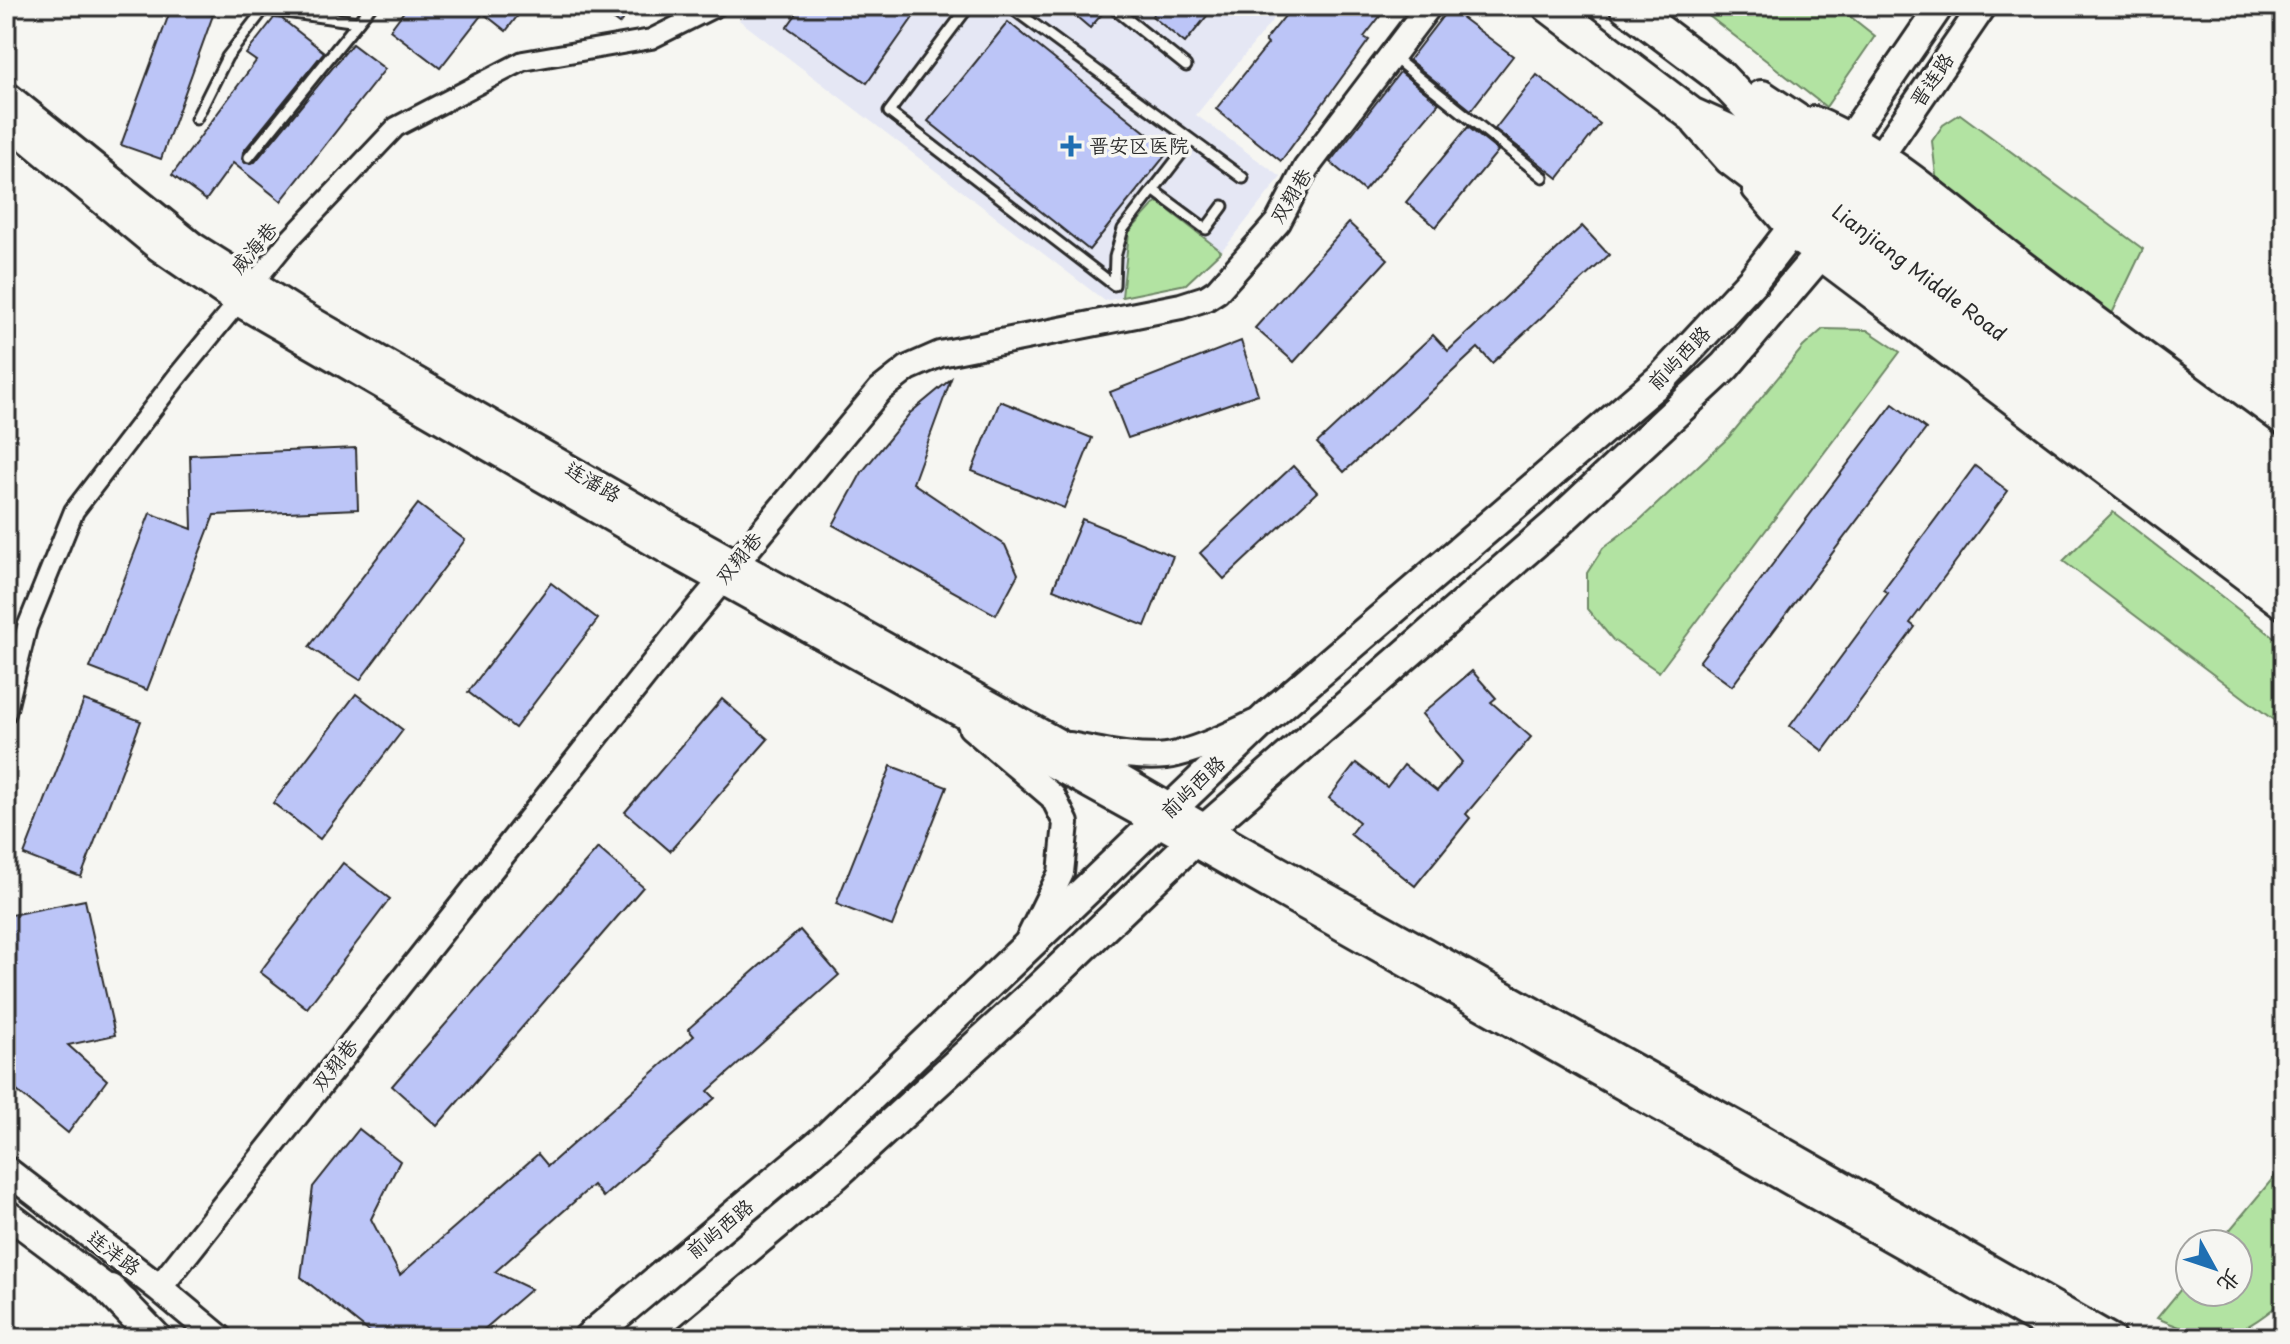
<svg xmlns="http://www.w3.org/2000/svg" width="2290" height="1344" viewBox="0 0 2290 1344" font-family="'Playpen Sans','LXGW WenKai TC',sans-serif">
<rect width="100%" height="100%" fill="#f6f6f2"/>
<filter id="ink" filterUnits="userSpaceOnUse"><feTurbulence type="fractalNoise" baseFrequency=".0125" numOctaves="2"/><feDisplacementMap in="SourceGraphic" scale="16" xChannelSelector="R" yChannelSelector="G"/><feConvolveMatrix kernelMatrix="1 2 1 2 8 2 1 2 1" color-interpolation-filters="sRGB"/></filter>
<g filter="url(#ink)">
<!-- built -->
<polygon fill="#e5e7f4" points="750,6 1284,6 1196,115 1281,177 1228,244 1186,284 1105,301 739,20"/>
<!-- green -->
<g fill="#b2e3a2" stroke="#6e8766" stroke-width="2">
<polygon points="1696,6 1837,6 1875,36 1826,107"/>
<polygon points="1960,114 2143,249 2109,320 1937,184 1932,141 1943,125"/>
<polygon points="1157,201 1221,251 1186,284 1122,297 1129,232"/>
<polygon points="1823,329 1867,330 1900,352 1659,672 1613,640 1587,609 1587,573 1603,548 1641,519 1729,437 1803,347"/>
<polygon points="2113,512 2284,645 2284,728 2063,561"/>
<path d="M2284 1165V1300C2233 1342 2217 1344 2157 1318L2190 1278V1292H2238V1244H2218Z"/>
</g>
<!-- building -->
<g fill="#bcc5f7" stroke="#2b2b2b" stroke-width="2">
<polygon points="172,6 189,6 213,15 161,159 121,145"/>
<polygon points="408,6 525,6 506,31 483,13 440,68 390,30"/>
<polygon points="595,6 633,6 619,24"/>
<polygon points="802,6 921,6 867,83 787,27"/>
<polygon points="1064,6 1109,6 1090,28"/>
<polygon points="1160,6 1215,6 1185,43 1152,16"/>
<polygon points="1293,6 1388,6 1364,37 1369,40 1281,161 1216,109 1268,44 1265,41"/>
<polygon points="1449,8 1513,56 1471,110 1409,60"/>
<polygon points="274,18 282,19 324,52 243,152 242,159 245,163 255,162 352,44 385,69 281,201 233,163 206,200 172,175 256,61 246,54"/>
<polygon points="1008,22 1169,151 1089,250 928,121"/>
<polygon points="1400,72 1439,103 1364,191 1330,162"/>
<polygon points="1537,75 1600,124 1558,178 1495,129"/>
<polygon points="1468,127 1498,151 1436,227 1406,202"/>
<polygon points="1349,223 1388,259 1294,362 1255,328"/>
<polygon points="1582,226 1609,255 1492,363 1478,348 1344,472 1317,443 1433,335 1448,351"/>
<polygon points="1241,341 1258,394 1128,438 1110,392"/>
<polygon points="951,379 913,483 1005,545 1018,574 996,615 833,525 862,472 910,413"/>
<polygon points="1000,401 1092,438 1064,508 972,471"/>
<polygon points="1893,404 1926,429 1732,686 1699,662"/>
<polygon points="356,448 358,509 214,515 147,690 90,668 150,513 192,529 190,455"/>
<polygon points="1293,466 1317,492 1224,579 1200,553"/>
<polygon points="1975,466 2008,491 1910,623 1915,627 1823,751 1790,726 1888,593 1883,590"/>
<polygon points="418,504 465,540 360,680 309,647"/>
<polygon points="1082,519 1173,556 1145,626 1053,589"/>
<polygon points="551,583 598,619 515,728 468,692"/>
<polygon points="1472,671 1496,698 1491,702 1531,737 1466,814 1470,818 1415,886 1350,834 1359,822 1329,798 1356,763 1387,787 1404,765 1437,791 1462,762 1422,714"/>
<polygon points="356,694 403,730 320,839 273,803"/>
<polygon points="722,699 768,739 670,851 625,812"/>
<polygon points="84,700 141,721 81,877 24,855"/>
<polygon points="891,766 947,787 892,926 836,904"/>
<polygon points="598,848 643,887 437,1126 392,1086"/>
<polygon points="343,863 390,899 307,1008 260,972"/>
<polygon points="85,900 115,1035 68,1045 107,1080 68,1133 6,1082 6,916"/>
<polygon points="800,930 839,975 708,1091 715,1098 603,1197 593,1185 495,1272 531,1289 474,1338 377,1338 301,1277 313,1187 359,1129 400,1161 371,1219 400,1275 538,1154 548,1166 694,1036 688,1029"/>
</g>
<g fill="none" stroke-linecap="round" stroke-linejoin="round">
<defs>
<g id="service">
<polyline points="969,6 889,112 1114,285 1115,257 1123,229 1191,141"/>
<polyline points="1009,6 1243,178"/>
<polyline points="1119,6 1116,10 1186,66"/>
<polyline points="1393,57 1543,177"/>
<polyline points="196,119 227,57 264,9 358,22"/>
<polyline points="249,157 371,6"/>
<polyline points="1153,190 1206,229 1223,206"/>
</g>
<polyline id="minor" points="6,713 27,627 74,511 176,378 288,241 396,127 523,61 651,39 717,6"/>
<g id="tertiary">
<polyline points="971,727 1053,797 1066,823 1061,873 1029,938"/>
<path d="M1070 745C1100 751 1147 762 1177 754 1204 747 1229 735 1254 723"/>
<polyline points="159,1288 681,629 880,390 908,368 940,354 1181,306 1206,298 1217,291 1278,222 1306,168 1429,6"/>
</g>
<g id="secondary">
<polyline points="6,95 193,246 302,315 678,531 1061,744 1239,848 1741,1127 2111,1338"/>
<path d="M1814 120C1891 152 1953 211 2019 262 2106 328 2196 393 2284 458"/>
<polyline points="6,121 158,247 238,302 665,549 1157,822 2067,1338"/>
<polyline points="1851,136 1940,6"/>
<polyline points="1881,155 1983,6"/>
<polyline points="1756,189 1804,244 2284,606"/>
<polyline points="6,1170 159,1288 219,1338"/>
<polyline points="6,1213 125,1302"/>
</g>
<g id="primary">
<polyline points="110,1290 156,1338"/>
<polyline points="589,1338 827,1138 1267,717 1662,378 1753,280 1791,231"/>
<polyline points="640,1338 836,1174 1040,988 1207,828 1556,524 1725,366 1819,255"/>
</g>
<g id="trunk">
<polyline points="1549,6 1691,114 1740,136 2284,549"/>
<polyline points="1626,6 1719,76 1758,117 2284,516"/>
<polyline points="1762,97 1843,151 2284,487"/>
<polyline points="1698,122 1731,159 2284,580"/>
</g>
</defs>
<!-- service casing -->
<use href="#service" stroke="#2b2b2b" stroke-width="15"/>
<!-- minor casing -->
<use href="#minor" stroke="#2b2b2b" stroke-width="24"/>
<!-- tertiary casing -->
<use href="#tertiary" stroke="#2b2b2b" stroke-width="30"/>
<!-- secondary casing -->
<use href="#secondary" stroke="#2b2b2b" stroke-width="32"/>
<!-- primary casing -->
<use href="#primary" stroke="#2b2b2b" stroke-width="36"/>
<!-- trunk casing -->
<use href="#trunk" stroke="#2b2b2b" stroke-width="38"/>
<!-- service -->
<use href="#service" stroke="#f6f6f2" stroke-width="9"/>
<!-- minor -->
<use href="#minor" stroke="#f6f6f2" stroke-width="18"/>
<!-- tertiary -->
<use href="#tertiary" stroke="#f6f6f2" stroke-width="24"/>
<!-- secondary -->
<use href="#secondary" stroke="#f6f6f2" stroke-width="26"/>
<!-- primary -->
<use href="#primary" stroke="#f6f6f2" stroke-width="30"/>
<!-- trunk -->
<use href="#trunk" stroke="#f6f6f2" stroke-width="32"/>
</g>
</g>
<!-- markers -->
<path fill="#1f6fb2" stroke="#f6f6f2" stroke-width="3" d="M1067 134h8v8h8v8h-8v8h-8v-8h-8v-8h8z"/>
<g text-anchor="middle" stroke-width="7" stroke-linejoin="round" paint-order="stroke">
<!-- street labels -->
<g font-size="20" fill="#2b2b2b" stroke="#f6f6f2">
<text transform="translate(1932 80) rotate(-56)" y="7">晋连路</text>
<text transform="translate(1291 196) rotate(-59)" y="7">双翔巷</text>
<text transform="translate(254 248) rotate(-50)" y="7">威海巷</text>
<text transform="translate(1919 273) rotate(37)" y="7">Lianjiang Middle Road</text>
<text transform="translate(1679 358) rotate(-46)" y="7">前屿西路</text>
<text transform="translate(593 482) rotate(30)" y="7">连潘路</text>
<text transform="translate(739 558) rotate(-51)" y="7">双翔巷</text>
<text transform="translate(1193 787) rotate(-44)" y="7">前屿西路</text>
<text transform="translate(335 1065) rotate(-52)" y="7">双翔巷</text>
<text transform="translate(720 1229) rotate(-40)" y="7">前屿西路</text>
<text transform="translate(114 1253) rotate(37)" y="7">连洋路</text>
</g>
<!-- poi labels -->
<g font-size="20" fill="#2b2b2b" stroke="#f6f6f2" text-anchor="start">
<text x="1089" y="153">晋安区医院</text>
</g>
</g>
<!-- margin -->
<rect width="2290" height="1344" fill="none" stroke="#f6f6f2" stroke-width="32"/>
<rect x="16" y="16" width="2258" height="1312" fill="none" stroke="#2b2b2b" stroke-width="3" filter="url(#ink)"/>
<!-- north arrow -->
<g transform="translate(2214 1268) rotate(130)"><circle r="38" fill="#f6f6f2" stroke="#a5a5a2" stroke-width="2"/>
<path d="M0-6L14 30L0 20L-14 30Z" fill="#1f6fb2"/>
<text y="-12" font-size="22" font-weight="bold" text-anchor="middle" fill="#2b2b2b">北</text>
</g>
</svg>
